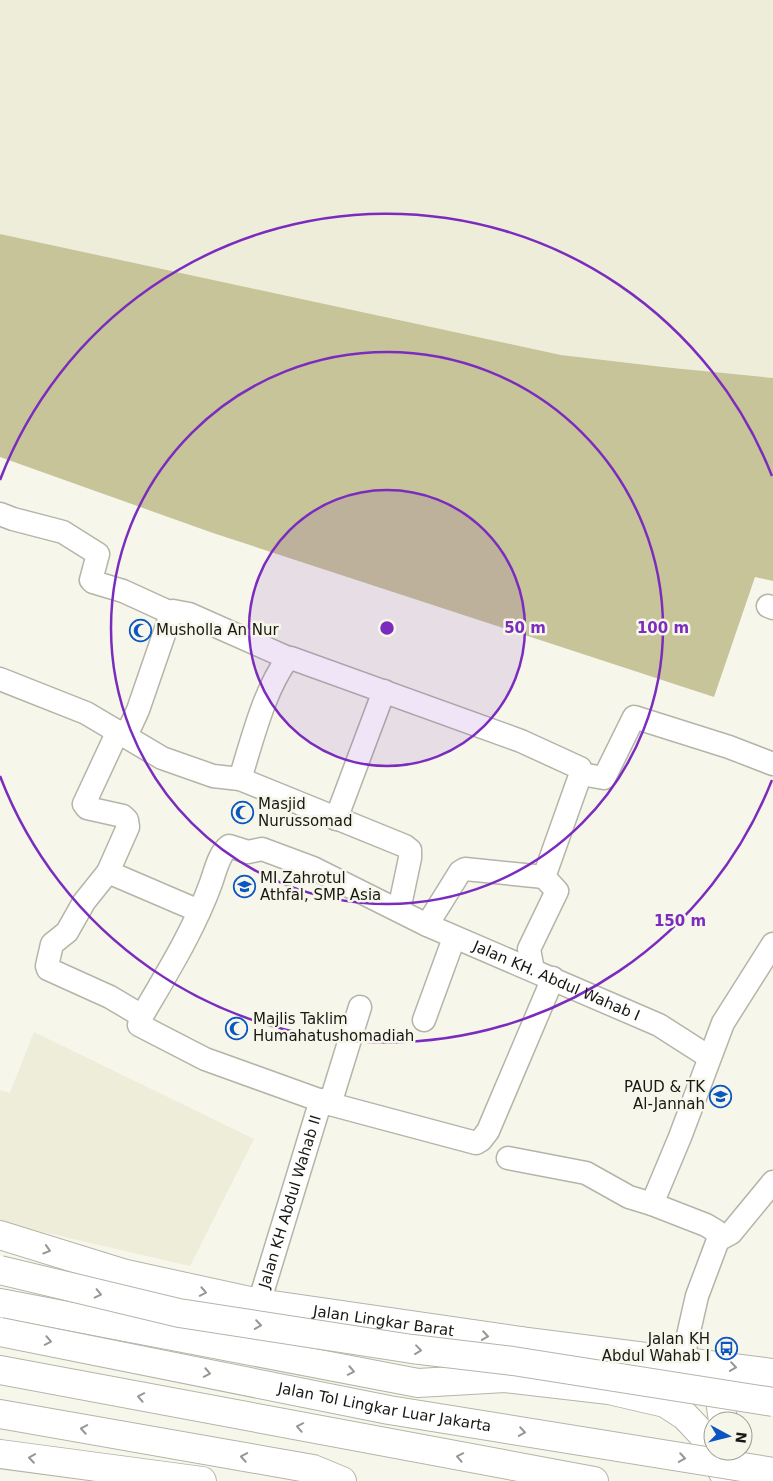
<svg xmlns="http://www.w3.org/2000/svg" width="773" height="1481" viewBox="0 0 773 1481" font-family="'DejaVu Sans',sans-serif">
<rect width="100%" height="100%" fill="#f6f6ea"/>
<!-- built -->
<g fill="#eeedd9">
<polygon points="0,0 773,0 773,378 663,367 561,355 0,234"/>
<polygon points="34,1032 254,1139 190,1266 0,1222 0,1090 10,1093"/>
</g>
<!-- forest -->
<polygon fill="#c6c498" points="0,234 561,355 663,367 773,378 773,581 755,577 714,697 213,533 0,457"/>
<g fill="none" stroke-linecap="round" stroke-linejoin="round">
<defs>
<g id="minor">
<polyline points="0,514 13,519 63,532 98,554 91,580 93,582 123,591 169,612 173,611 189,614 288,658"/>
<polyline points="768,606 773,608"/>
<polyline points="0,679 86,713 162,758 213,776 240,779 405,846 410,850 410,858 399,910"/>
<polyline points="126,736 138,710 170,617 169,612"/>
<polyline points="581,774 604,778 634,717 729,747 773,764"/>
<path d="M240 779C252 741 264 690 288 658H291L521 741 580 768 581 773 544 877 557 891 529 949 533 970"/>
<polyline points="336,819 384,691"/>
<polyline points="108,872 128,827 127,820 123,816 87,808 84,804 118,731"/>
<polyline points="427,925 460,872 465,869 544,877"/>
<path id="s1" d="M553 978 488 1131 481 1140 476 1143 330 1104 205 1059 139 1025 142 1016C167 973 194 930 211 883 215 872 219 853 229 846L248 852 262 849 313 868 427 925 659 1025 709 1057"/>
<polyline points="142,1016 110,997 48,969 47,966 52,944 67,932 84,902 108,872 199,911"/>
<polyline points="424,1020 454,938"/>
<polyline points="330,1104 360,1007"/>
<polyline points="508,1158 586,1173 629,1197 652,1204 706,1225 716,1231 718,1240 697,1296 682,1362"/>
<polyline points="652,1204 680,1137 723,1023 773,944"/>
<polyline points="718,1240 731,1233 773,1182"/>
<path id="s2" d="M259 1303 321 1100"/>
</g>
<g id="major">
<path id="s3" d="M0 1235 126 1274 259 1303 521 1341 773 1373"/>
<polyline points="708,1374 720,1400 723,1421"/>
<polyline points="0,1454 202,1481"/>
</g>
<g id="highway">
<polyline points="0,1303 418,1383 505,1378 609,1390 665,1403 685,1416 702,1434 725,1476"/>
<polyline points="478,1367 521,1341"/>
<polyline points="0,1370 594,1481"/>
<polyline points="0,1414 313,1469 342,1481"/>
</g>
</defs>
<!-- minor casing -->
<use href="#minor" stroke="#b4b4a8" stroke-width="25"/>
<!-- major casing -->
<use href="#major" stroke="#b4b4a8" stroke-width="30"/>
<!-- highway casing -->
<use href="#highway" stroke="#b4b4a8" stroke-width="30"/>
<!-- minor -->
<use href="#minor" stroke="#fff" stroke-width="22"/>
<!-- major -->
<use href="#major" stroke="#fff" stroke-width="28"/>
<!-- highway -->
<use href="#highway" stroke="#fff" stroke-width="28"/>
<defs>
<polyline id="major-bridge" points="0,1270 179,1313 412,1349 513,1361 773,1402"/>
<g id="highway-bridge">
<path id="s4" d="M0 1332 389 1410 773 1472"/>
</g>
</defs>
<!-- major-bridge casing -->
<use href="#major-bridge" stroke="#b4b4a8" stroke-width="30" stroke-linecap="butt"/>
<!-- highway-bridge casing -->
<use href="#highway-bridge" stroke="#b4b4a8" stroke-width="30" stroke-linecap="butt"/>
<!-- major-bridge -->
<use href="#major-bridge" stroke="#fff" stroke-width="28"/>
<!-- highway-bridge -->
<use href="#highway-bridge" stroke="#fff" stroke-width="28"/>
</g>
<!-- one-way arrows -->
<defs><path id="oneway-chevron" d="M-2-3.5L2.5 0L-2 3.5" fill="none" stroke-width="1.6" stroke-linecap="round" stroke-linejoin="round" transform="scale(1.25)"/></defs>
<g stroke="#989795">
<use href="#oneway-chevron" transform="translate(47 1250) rotate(17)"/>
<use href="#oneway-chevron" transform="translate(203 1292) rotate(11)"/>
<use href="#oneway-chevron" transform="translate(98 1294) rotate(13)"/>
<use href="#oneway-chevron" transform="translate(258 1325) rotate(9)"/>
<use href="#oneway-chevron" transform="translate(485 1336) rotate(8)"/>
<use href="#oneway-chevron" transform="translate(48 1341) rotate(11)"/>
<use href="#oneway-chevron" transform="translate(418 1350) rotate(7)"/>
<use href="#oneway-chevron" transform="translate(733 1367) rotate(8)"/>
<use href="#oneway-chevron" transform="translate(351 1371) rotate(11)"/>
<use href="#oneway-chevron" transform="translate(207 1373) rotate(11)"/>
<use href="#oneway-chevron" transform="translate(141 1397) rotate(-169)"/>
<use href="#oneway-chevron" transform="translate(300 1427) rotate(-169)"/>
<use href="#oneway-chevron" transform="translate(84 1429) rotate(-170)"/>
<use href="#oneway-chevron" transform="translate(522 1432) rotate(9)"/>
<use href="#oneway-chevron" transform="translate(244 1457) rotate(-170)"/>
<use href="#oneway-chevron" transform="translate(460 1457) rotate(-169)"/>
<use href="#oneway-chevron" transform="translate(32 1458) rotate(-172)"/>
<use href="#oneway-chevron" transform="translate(682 1458) rotate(9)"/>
</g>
<!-- distance rings -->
<circle cx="387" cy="628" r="138" fill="#7b2cbf" fill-opacity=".12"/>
<g fill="none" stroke="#7b2cbf" stroke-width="2.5">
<circle cx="387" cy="628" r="138"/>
<circle cx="387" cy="628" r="276"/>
<path d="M772 780A414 414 0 0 1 0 776M0 480A414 414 0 0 1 772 476"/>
</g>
<!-- icons -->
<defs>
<symbol id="mosque-ring" viewBox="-11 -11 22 22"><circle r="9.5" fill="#f6f6ea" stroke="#0b56c0" stroke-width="1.5"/><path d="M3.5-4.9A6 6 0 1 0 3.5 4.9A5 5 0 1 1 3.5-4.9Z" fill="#0b56c0"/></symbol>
<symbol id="school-ring" viewBox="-11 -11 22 22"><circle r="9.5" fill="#f6f6ea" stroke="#0b56c0" stroke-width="1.5"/><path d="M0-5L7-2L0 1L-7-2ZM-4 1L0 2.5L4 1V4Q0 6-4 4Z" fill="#0b56c0"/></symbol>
<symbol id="bus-ring" viewBox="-11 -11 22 22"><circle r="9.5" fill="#f6f6ea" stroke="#0b56c0" stroke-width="1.5"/><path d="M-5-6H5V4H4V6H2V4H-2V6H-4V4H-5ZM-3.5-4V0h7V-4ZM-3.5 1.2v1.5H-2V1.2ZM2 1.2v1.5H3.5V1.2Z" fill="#0b56c0"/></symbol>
</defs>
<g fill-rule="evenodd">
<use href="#mosque-ring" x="128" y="618" width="25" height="25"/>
<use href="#mosque-ring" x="230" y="800" width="25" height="25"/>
<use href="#school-ring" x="232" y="874" width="25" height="25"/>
<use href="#mosque-ring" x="224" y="1016" width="25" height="25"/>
<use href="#school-ring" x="708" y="1084" width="25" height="25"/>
<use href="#bus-ring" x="714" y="1336" width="25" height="25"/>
</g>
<g text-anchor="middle" stroke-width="5" stroke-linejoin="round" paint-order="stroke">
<!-- poi labels -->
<g font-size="15" fill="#191814" stroke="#f6f6ea" text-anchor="start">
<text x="156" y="635">Musholla An Nur</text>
<text x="258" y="809">Masjid<tspan x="258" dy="17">Nurussomad</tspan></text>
<text x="260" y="883">MI Zahrotul<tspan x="260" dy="17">Athfal, SMP Asia</tspan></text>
<text x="253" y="1024">Majlis Taklim<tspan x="253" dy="17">Humahatushomadiah</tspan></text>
<text x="705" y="1092" text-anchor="end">PAUD &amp; TK<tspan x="705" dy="17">Al-Jannah</tspan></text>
<text x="710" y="1344" text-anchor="end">Jalan KH<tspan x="710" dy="17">Abdul Wahab I</tspan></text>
</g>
<!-- street labels -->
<g font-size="15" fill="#191814" stroke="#f6f6ea">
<text dy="5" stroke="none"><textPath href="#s1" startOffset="1100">Jalan KH. Abdul Wahab I</textPath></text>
<text dy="5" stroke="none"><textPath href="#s2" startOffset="106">Jalan KH Abdul Wahab II</textPath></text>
<text dy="5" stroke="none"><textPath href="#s3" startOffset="394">Jalan Lingkar Barat</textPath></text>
<text dy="5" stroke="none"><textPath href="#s4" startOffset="392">Jalan Tol Lingkar Luar Jakarta</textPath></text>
</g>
</g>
<circle cx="387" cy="628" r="8" fill="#7b2cbf" stroke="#f6f6ea" stroke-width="2.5"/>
<g font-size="15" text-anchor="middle" font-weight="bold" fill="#7b2cbf" stroke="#f6f6ea" stroke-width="5" stroke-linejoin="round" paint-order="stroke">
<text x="525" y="633">50 m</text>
<text x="663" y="633">100 m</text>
<text x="680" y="926">150 m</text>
</g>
<!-- north arrow -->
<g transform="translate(728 1436) rotate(97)"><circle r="24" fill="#f6f6ea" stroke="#9e9d94"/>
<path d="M0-4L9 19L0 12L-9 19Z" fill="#0b56c0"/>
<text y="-8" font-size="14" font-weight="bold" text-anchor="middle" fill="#191814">N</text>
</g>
</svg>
